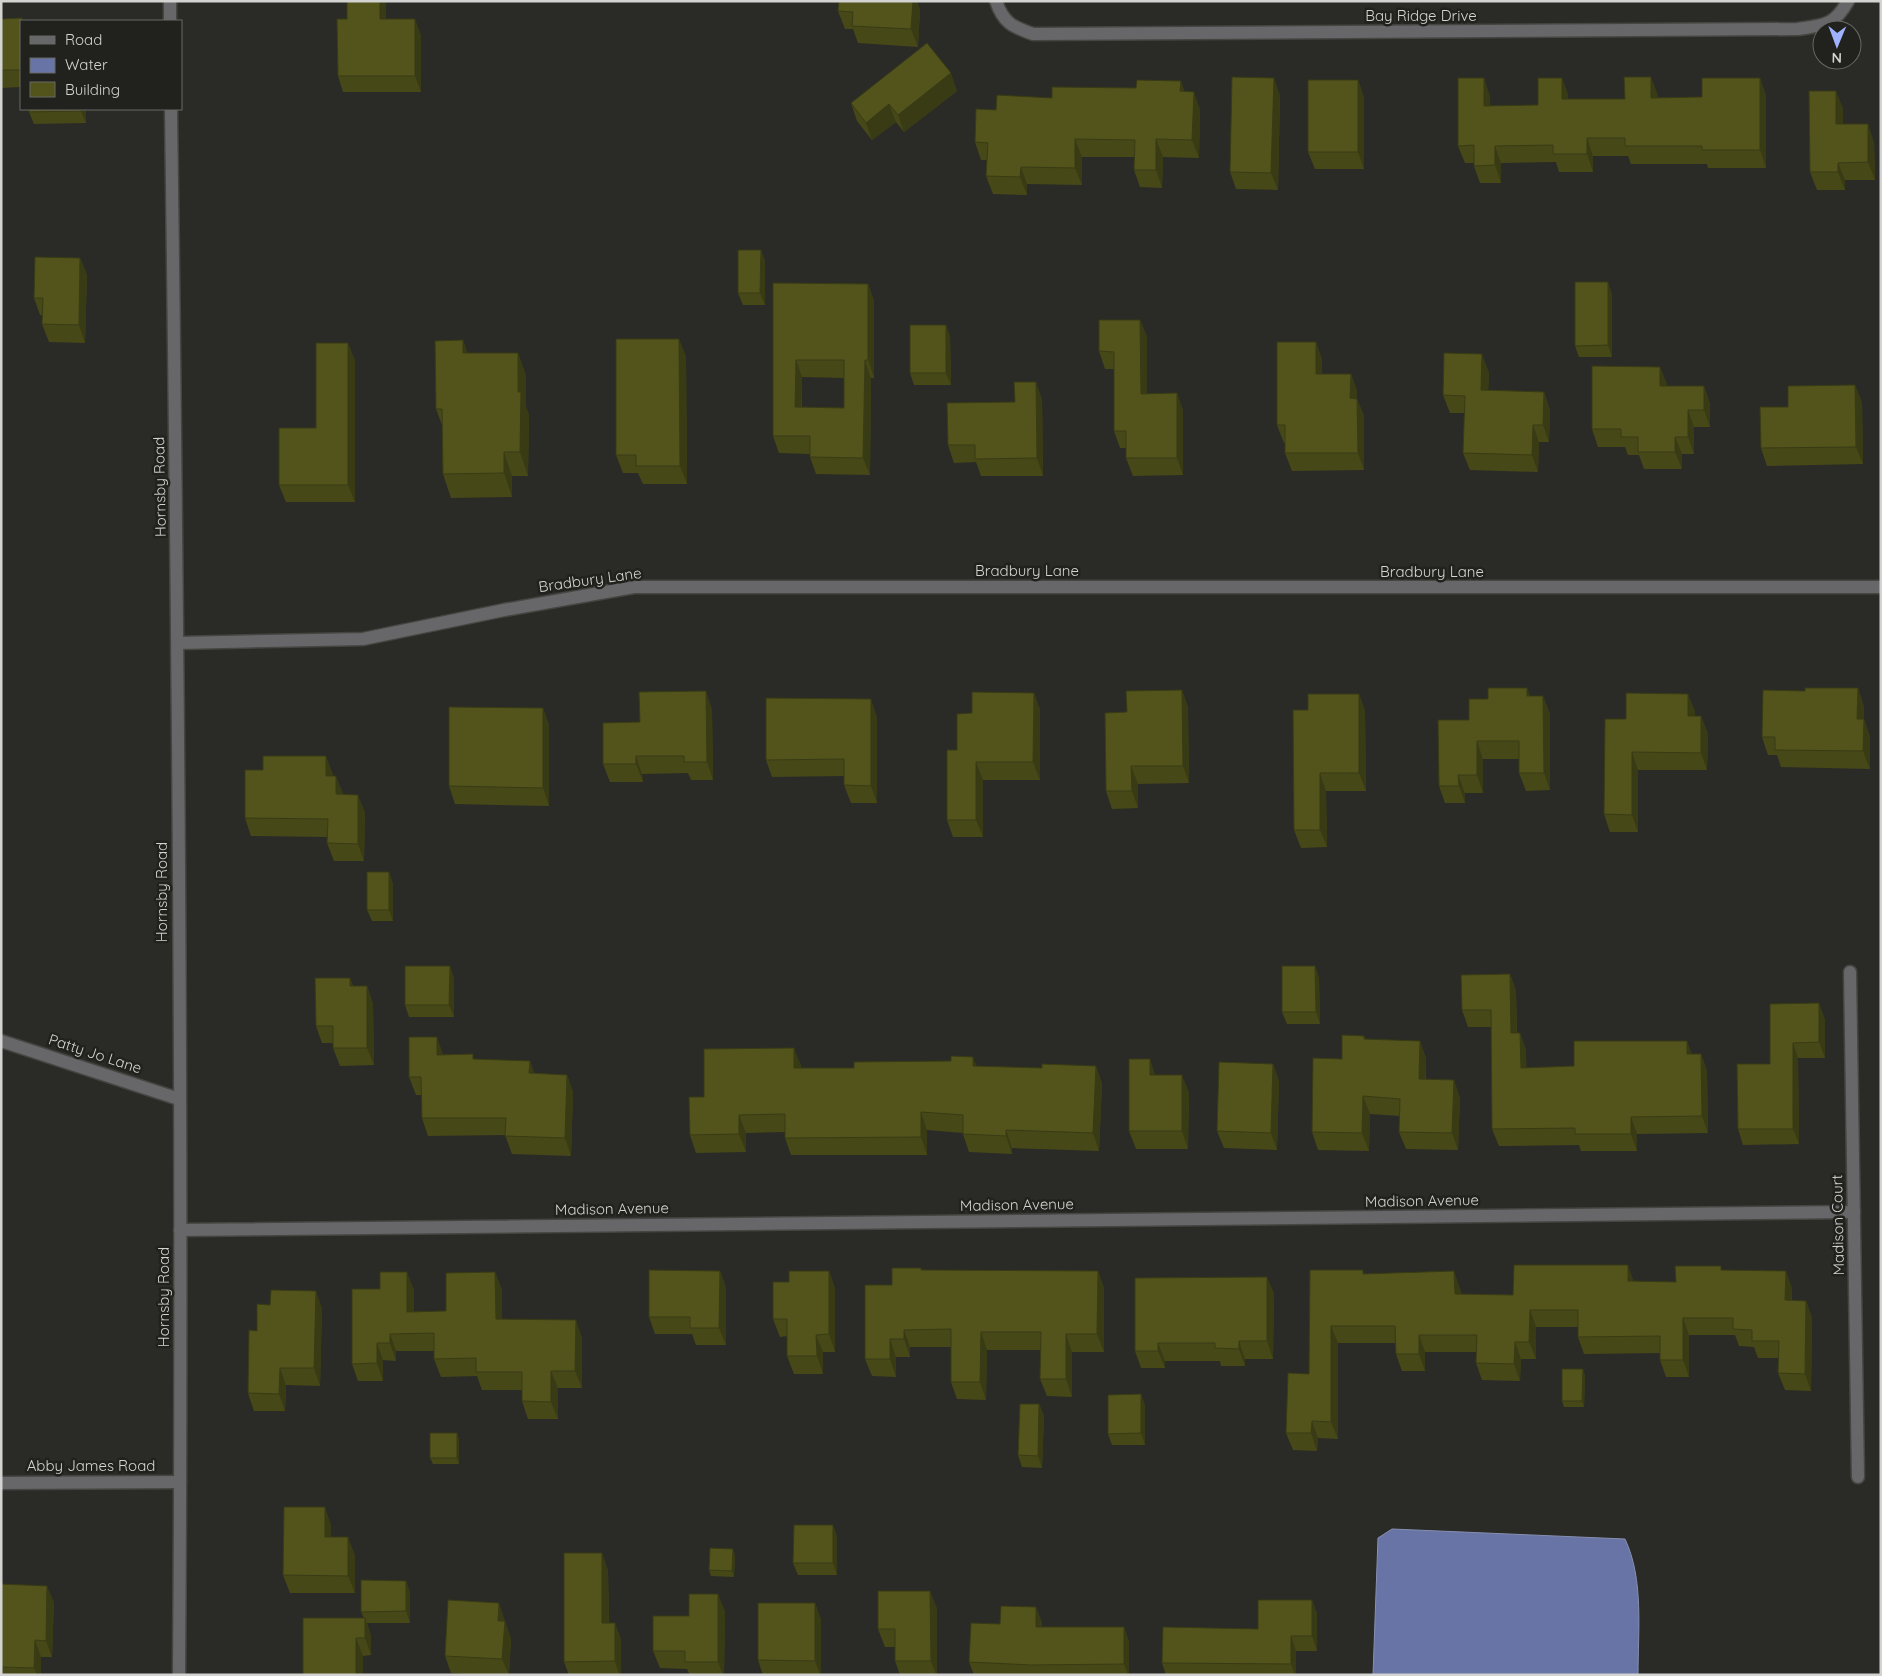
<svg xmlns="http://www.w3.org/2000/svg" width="1882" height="1676" viewBox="0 0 1882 1676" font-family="Quicksand,sans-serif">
<rect width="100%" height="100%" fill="#2a2b27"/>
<!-- water -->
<path fill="#6774a5" stroke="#8790b2" d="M1392 1529 1625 1539C1644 1579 1638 1631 1638 1675H1373L1378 1538Z"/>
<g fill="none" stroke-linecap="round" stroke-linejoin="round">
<defs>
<g id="minor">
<polyline points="170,1 170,21"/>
<path d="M996 1C1003 23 1013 27 1033 34L1798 29C1824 25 1834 26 1848 1"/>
<path d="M171 109C178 631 183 1153 179 1675"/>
<polyline points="178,643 363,639 504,610 634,587 1881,587"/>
<polyline points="1850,972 1858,1477"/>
<polyline points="1,1041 179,1099"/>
<polyline points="180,1230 1854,1212"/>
<polyline points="1,1483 180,1482"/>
</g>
</defs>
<!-- minor casing -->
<use href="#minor" stroke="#454642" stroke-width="15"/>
<!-- minor -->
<use href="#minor" stroke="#676769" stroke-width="12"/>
</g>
<!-- wall -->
<g fill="#474818" fill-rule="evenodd">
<polygon points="839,1 917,1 920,10 918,47 858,43 853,29 845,29 838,11"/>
<polygon points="1,19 21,21 21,87 1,88"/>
<polygon points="386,19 421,35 421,92 343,92 338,76"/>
<polygon points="1562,78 1568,95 1568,99 1625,99 1658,95 1658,98 1702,97 1760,78 1766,96 1766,168 1708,168 1707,164 1631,164 1628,156 1593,156 1593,172 1559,172 1556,162 1501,163 1501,183 1480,183 1474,166 1474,163 1465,163 1458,146 1490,96 1490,106 1538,105"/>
<polygon points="1358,80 1364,98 1364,169 1315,169 1308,152"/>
<polygon points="957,91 904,132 896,122 872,140 857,121 851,103"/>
<polygon points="1185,91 1200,109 1199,158 1163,157 1162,188 1140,187 1134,170 1134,157 1082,157 1082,185 1027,184 1027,195 993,194 986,176 987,160 981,160 975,142 996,110 1052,98"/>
<polygon points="1280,95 1278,190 1236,189 1230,172"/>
<polygon points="1843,108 1843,124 1874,142 1875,180 1845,180 1845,190 1817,190 1810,172"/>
<polygon points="29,109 86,109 86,123 34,124 29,112"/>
<polygon points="761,250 765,262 765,305 743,305 738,293"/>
<polygon points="80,258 87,275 85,343 49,342 42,324 42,315 40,315 34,298"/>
<path d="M773 283 868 284 874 301V378H871L870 475 816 474 810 457V454L779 453 773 436ZM802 377 844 378V408L802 407Z"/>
<polygon points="1612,294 1612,357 1579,357 1575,346"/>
<polygon points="1140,320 1147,337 1147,394 1177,393 1183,411 1183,475 1133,476 1126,458 1126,448 1120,448 1114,431 1114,369 1105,369 1099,351"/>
<polygon points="946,325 950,337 951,385 914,385 910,373"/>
<polygon points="463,340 467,353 518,353 526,376 526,407 529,415 528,476 512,476 512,497 451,498 443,474 442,425 436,409"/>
<polygon points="1316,342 1322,360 1322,374 1351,374 1357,391 1357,399 1364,416 1364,470 1292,471 1285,453 1285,443 1284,443 1277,425"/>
<polygon points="686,356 687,484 643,484 638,473 623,473 616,455"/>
<polygon points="355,360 355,502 286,502 279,485 316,428"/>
<polygon points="1660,367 1667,386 1704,386 1710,404 1710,427 1694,427 1694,454 1682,454 1682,469 1644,469 1639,455 1628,455 1625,447 1598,447 1592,429"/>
<polygon points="1489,372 1488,390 1544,392 1550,410 1549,442 1539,442 1538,472 1470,470 1463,453 1465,413 1450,413 1443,395"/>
<polygon points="1855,385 1862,403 1863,464 1767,466 1761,448 1788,407"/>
<polygon points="1042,399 1043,476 981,476 976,462 954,463 948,445 1015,402"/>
<polygon points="1527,688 1530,696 1543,696 1550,714 1550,790 1526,791 1519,773 1519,759 1483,759 1483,793 1465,793 1465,803 1445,803 1439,786 1469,720 1488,699"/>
<polygon points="1182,690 1188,708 1189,783 1138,784 1138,808 1112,809 1106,791"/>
<polygon points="1034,693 1040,710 1040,780 983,780 983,837 953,837 947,820 957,750"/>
<polygon points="1359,694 1365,711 1366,791 1326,791 1327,847 1301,848 1294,830 1308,710"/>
<polygon points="1864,706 1864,719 1870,737 1870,769 1781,767 1777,755 1768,755 1762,737"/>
<polygon points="543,708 549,725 549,806 455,804 449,786"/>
<polygon points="712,709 713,780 691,780 688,773 642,774 643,782 610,782 603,764 640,722"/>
<polygon points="1695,711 1695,716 1701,716 1708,734 1707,770 1638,770 1638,832 1610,832 1604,814 1626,719"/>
<polygon points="877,717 877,803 851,803 844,785 844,776 772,777 766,760"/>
<polygon points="333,774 333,776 343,794 365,812 364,861 334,861 327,843 327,837 251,836 245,818"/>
<polygon points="389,872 393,884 393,921 372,921 367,910"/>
<polygon points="1315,966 1319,978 1320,1024 1287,1024 1282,1012"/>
<polygon points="1510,974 1516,991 1517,1033 1520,1033 1526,1050 1526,1068 1574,1066 1687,1041 1691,1054 1701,1054 1707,1071 1708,1133 1637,1134 1637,1151 1581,1151 1579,1145 1499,1146 1492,1129 1491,1027 1468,1027 1462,1010"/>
<polygon points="350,978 353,986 367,986 373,1004 374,1065 340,1066 333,1048 333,1043 322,1043 316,1026"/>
<polygon points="454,978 454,1017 409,1017 405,1005"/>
<polygon points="1770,1004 1825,1019 1825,1058 1798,1058 1799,1144 1743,1145 1738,1129 1770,1064"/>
<polygon points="1364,1036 1366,1040 1420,1041 1426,1059 1426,1079 1460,1097 1458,1150 1406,1149 1399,1132 1400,1116 1370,1114 1369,1151 1318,1150 1312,1132 1342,1059"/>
<polygon points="443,1055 475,1059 530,1061 534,1073 567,1075 573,1092 571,1156 512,1154 505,1135 428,1136 422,1118 422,1095 416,1095 409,1077"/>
<polygon points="1273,1064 1279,1081 1277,1150 1224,1148 1217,1131"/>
<polygon points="801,1065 801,1068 854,1068 977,1066 1042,1068 1096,1066 1102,1084 1099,1151 1012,1148 1012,1154 969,1152 963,1134 963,1133 927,1130 927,1155 791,1155 785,1138 785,1132 746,1133 746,1152 696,1153 690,1135 704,1097"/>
<polygon points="1156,1075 1189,1092 1188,1149 1136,1149 1129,1131"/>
<polygon points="921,1268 922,1270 1098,1271 1104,1288 1104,1352 1072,1352 1072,1397 1047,1396 1040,1379 1041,1350 987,1350 986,1400 957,1399 951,1382 951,1347 910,1347 910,1357 896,1357 896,1377 872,1376 865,1359 892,1285"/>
<polygon points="1310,1270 1363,1270 1364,1274 1460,1288 1461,1294 1513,1295 1634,1282 1676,1282 1722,1270 1792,1288 1792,1300 1806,1301 1812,1318 1811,1391 1785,1390 1778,1373 1779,1358 1758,1358 1754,1347 1739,1346 1735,1335 1689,1335 1689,1377 1666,1377 1660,1360 1660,1353 1584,1354 1578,1337 1578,1327 1536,1327 1536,1359 1521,1359 1520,1381 1482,1380 1476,1363 1476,1352 1425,1352 1425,1371 1402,1371 1396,1354 1395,1343 1338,1343 1338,1439 1318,1438 1317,1451 1293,1450 1286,1433 1309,1374"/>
<polygon points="720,1271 726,1288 726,1345 696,1345 692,1334 655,1334 649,1317"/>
<polygon points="829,1271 835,1289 835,1352 823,1352 823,1374 794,1374 787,1356 787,1336 780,1337 773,1319 789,1282"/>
<polygon points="495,1272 502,1290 502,1319 582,1337 582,1388 558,1388 558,1419 528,1419 522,1401 522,1390 482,1390 477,1376 441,1377 434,1359 434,1351 396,1351 396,1361 383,1360 383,1381 358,1381 352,1364 414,1290 414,1312 446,1311"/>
<polygon points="1267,1277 1274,1294 1273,1359 1245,1359 1245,1366 1221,1366 1220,1361 1165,1361 1165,1368 1141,1368 1135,1351"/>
<polygon points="322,1308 320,1386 286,1385 285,1411 254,1411 248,1393 257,1331"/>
<polygon points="1585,1375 1584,1407 1564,1407 1562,1401"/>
<polygon points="1141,1394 1145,1406 1145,1445 1112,1445 1108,1434"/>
<polygon points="1039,1404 1044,1416 1042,1468 1022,1467 1018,1455"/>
<polygon points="457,1433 459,1439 459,1464 433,1464 430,1458"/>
<polygon points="331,1525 331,1537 355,1555 355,1593 290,1593 283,1575"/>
<polygon points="833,1525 837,1537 837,1575 798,1575 793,1563"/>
<polygon points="602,1553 608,1571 609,1623 615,1623 621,1640 621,1675 569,1675 564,1662"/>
<polygon points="735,1555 734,1577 711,1576 709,1570"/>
<polygon points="406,1581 410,1593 410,1623 367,1623 371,1636 371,1655 363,1656 303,1675 364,1618 361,1612"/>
<polygon points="1,1584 54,1602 52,1657 41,1657 41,1675 1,1675"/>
<polygon points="1312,1600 1317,1614 1317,1651 1296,1651 1296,1675 1166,1675 1162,1663 1258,1629"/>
<polygon points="815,1603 821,1620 821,1675 763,1675 758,1660"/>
<polygon points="937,1608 937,1675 900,1675 895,1661 895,1647 885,1647 878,1629"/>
<polygon points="725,1611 724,1675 690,1675 687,1669 660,1668 653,1651 689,1616"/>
<polygon points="505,1620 505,1623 511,1639 509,1675 479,1675 451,1673 445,1656"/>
<polygon points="1042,1622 1042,1627 1124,1627 1129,1642 1129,1675 974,1675 969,1662 1000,1624"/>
</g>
<!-- shaded-wall -->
<g fill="#393b14">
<polygon points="380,1 386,1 386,35 380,19"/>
<polygon points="913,1 917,1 920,10 918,47 911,29"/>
<polygon points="415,19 421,35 421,92 415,76"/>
<polygon points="951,73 957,91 904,132 898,115"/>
<polygon points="1651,77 1658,95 1658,116 1651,98"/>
<polygon points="1274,78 1280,95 1278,190 1271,173"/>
<polygon points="1484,78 1490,96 1491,123 1484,106"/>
<polygon points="1562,78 1568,95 1568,117 1562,99"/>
<polygon points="1760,78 1766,96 1766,168 1760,150"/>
<polygon points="1358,80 1364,98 1364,169 1358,152"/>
<polygon points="1181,81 1187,98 1180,91"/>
<polygon points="1836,91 1843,108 1843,142 1836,124"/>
<polygon points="1194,92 1200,109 1199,158 1192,140"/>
<polygon points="889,104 896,122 872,140 866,123"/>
<polygon points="81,109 86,109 86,123 81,111"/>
<polygon points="1868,124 1874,142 1875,180 1868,162"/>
<polygon points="1587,138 1593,156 1593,172 1587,154"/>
<polygon points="1075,139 1082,157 1082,185 1075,168"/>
<polygon points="1156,139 1163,157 1162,188 1156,170"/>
<polygon points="1495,146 1501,163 1501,183 1495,165"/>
<polygon points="1838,163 1845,180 1845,190 1838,172"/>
<polygon points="1021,167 1027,184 1027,195 1020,177"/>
<polygon points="761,250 765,262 765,305 760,293"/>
<polygon points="80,258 87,275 85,343 79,325"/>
<polygon points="1608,282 1612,294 1612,357 1608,345"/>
<polygon points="868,284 874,301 874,378 868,360"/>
<polygon points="1140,320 1147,337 1147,412 1141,394"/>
<polygon points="946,325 950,337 951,385 946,373"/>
<polygon points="679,339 686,356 687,484 680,466"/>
<polygon points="463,340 471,363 463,353"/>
<polygon points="1316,342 1322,360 1322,391 1316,374"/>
<polygon points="348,343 355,360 355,502 348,485"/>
<polygon points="518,353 526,376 526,407 529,415 528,476 520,452"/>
<polygon points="1482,354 1489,372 1488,408 1481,390"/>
<polygon points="796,360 802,377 801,425 795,407"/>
<polygon points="865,360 871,378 870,475 863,458"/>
<polygon points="1660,367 1667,384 1667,404 1660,386"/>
<polygon points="1351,374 1357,391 1357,416 1350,398"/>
<polygon points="1036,382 1042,399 1043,476 1037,458"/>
<polygon points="1855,385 1862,403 1863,464 1856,447"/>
<polygon points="1704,386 1710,404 1710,427 1704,410"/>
<polygon points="1544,392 1550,410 1549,442 1543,425"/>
<polygon points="1177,393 1183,411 1183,475 1177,458"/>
<polygon points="1357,399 1364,416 1364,470 1358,453"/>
<polygon points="1688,410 1694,427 1694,454 1688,437"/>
<polygon points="1533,425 1539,442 1538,472 1532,455"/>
<polygon points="1675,437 1682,454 1682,469 1675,452"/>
<polygon points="504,452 512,476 512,497 504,473"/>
<polygon points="1527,688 1534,706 1527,696"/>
<polygon points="1858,688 1864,706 1864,719 1870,737 1870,769 1863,751 1857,719"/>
<polygon points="1182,690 1188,708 1189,783 1183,766"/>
<polygon points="706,691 712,709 713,780 707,762"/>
<polygon points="1034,693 1040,710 1040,780 1033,762"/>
<polygon points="1359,694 1365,711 1366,791 1359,773"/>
<polygon points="1688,694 1695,711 1695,734 1688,716"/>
<polygon points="1543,696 1550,714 1550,790 1544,773"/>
<polygon points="871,699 877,717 877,803 871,786"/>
<polygon points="543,708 549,725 549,806 543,788"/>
<polygon points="1701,716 1708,734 1707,770 1701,753"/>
<polygon points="1477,741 1483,759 1483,793 1477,775"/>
<polygon points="1632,752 1638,770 1638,832 1632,815"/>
<polygon points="326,756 333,774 332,793 326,776"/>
<polygon points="636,756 642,774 643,782 636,764"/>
<polygon points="976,762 983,780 983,837 976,820"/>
<polygon points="1131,766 1138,784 1138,808 1132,791"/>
<polygon points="1320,773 1326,791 1327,847 1320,830"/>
<polygon points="1458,775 1465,793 1465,803 1459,786"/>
<polygon points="336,776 343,793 342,812 336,794"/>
<polygon points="358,795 365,812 364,861 358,844"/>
<polygon points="389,872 393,884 393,921 389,910"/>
<polygon points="450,966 454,978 454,1017 449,1005"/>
<polygon points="1315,966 1319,978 1320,1024 1316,1012"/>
<polygon points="1510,974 1516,991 1517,1050 1511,1033"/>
<polygon points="350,978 356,996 350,986"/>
<polygon points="367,986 373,1004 374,1065 367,1048"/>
<polygon points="1819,1003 1825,1019 1825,1058 1819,1042"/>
<polygon points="1520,1033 1526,1050 1527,1085 1521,1068"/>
<polygon points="437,1037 443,1054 437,1055"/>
<polygon points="1420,1041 1426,1059 1425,1096 1419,1079"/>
<polygon points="1687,1041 1693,1058 1687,1054"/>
<polygon points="1793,1043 1798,1058 1799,1144 1793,1129"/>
<polygon points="794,1048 801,1065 801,1085 794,1068"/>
<polygon points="1701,1054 1707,1071 1708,1133 1702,1116"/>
<polygon points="973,1057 980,1075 973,1066"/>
<polygon points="1150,1059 1156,1077 1150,1075"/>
<polygon points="530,1061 536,1079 529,1073"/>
<polygon points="1273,1064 1279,1081 1277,1150 1271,1133"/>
<polygon points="1096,1066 1102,1084 1099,1151 1093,1133"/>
<polygon points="567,1075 573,1092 571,1156 565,1138"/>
<polygon points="1182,1075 1189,1092 1188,1149 1182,1131"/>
<polygon points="1454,1080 1460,1097 1458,1150 1452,1133"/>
<polygon points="1363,1096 1370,1114 1369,1151 1362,1133"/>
<polygon points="921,1112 927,1130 927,1155 921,1137"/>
<polygon points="739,1115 746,1133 746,1152 739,1134"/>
<polygon points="1631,1117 1637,1134 1637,1151 1631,1134"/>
<polygon points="1006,1130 1012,1148 1012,1154 1006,1136"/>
<polygon points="1628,1265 1634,1282 1628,1281"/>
<polygon points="720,1271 726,1288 726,1345 719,1328"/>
<polygon points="829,1271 835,1289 835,1352 829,1334"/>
<polygon points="1098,1271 1104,1288 1104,1352 1097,1334"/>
<polygon points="1454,1271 1460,1288 1461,1311 1455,1294"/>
<polygon points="1786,1271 1792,1288 1791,1317 1785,1300"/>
<polygon points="407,1272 414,1290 414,1329 407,1312"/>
<polygon points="495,1272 502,1290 502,1337 496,1319"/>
<polygon points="1267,1277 1274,1294 1273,1359 1267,1341"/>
<polygon points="316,1291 322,1308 320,1386 314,1368"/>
<polygon points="1806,1301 1812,1318 1811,1391 1805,1374"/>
<polygon points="1530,1310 1536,1327 1536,1359 1529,1342"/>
<polygon points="1683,1318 1689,1335 1689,1377 1683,1360"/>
<polygon points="576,1320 582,1337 582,1388 575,1371"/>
<polygon points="1331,1326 1338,1343 1338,1439 1331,1422"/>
<polygon points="904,1330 910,1347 910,1357 904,1339"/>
<polygon points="981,1332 987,1350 986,1400 980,1382"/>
<polygon points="390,1334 396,1351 396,1361 390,1343"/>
<polygon points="1066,1334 1072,1352 1072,1397 1066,1379"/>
<polygon points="816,1335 823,1352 823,1374 817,1356"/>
<polygon points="1419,1335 1425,1352 1425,1371 1419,1354"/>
<polygon points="890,1339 896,1357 896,1377 890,1359"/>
<polygon points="1239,1341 1245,1359 1245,1366 1239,1349"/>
<polygon points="1515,1342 1521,1359 1520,1381 1514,1364"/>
<polygon points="377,1343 383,1360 383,1381 377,1363"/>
<polygon points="1158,1343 1165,1361 1165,1368 1158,1351"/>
<polygon points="280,1368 286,1385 285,1411 279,1394"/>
<polygon points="1583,1369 1585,1375 1584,1407 1582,1401"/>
<polygon points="551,1371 558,1388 558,1419 551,1402"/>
<polygon points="1141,1394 1145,1406 1145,1445 1141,1433"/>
<polygon points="1039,1404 1044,1416 1042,1468 1038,1456"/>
<polygon points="1312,1421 1318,1438 1317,1451 1311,1433"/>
<polygon points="457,1433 459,1439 459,1464 457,1458"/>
<polygon points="325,1507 331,1525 331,1555 325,1537"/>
<polygon points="833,1525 837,1537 837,1575 833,1563"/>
<polygon points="348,1537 355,1555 355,1593 348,1576"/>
<polygon points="733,1549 735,1555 734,1577 732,1571"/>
<polygon points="602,1553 608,1571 609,1640 602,1623"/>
<polygon points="406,1581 410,1593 410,1623 406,1611"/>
<polygon points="47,1586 54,1602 52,1657 46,1641"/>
<polygon points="930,1591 937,1608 937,1675 936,1675 931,1661"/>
<polygon points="718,1594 725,1611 724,1675 723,1675 718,1662"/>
<polygon points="1312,1600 1317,1614 1317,1651 1312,1636"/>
<polygon points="499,1603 511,1639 509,1675 502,1659 498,1621"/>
<polygon points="815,1603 821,1620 821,1675 820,1675 815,1661"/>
<polygon points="1036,1607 1042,1622 1041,1642 1036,1627"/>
<polygon points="365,1618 371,1636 371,1655 365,1638"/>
<polygon points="615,1623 621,1640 621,1675 619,1675 615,1661"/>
<polygon points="1124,1627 1129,1642 1129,1675 1128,1675 1124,1664"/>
<polygon points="1291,1636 1296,1651 1296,1675 1295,1675 1291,1664"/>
<polygon points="356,1638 363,1656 363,1675 356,1675"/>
<polygon points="35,1640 41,1657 41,1675 37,1675 34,1668"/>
</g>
<!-- building -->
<g fill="#52541c" stroke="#393b14" fill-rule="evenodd">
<polygon points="347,1 380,1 380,19 415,19 415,76 338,76 337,19 347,19"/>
<polygon points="839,1 913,1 911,29 852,26 853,12 838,11"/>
<polygon points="22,18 22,21 21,21 21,70 1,70 1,19"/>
<polygon points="927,43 951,73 898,115 889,104 866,123 851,103"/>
<polygon points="1232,77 1274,78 1271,173 1230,172"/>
<polygon points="1624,77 1651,77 1651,98 1702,97 1702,78 1760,78 1760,150 1702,150 1702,146 1625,146 1625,138 1587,138 1587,154 1553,154 1553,145 1495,146 1495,165 1474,166 1474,145 1458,146 1458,78 1484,78 1484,106 1538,105 1538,78 1562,78 1562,99 1625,99"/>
<polygon points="1137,80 1181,81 1180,91 1194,92 1192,140 1156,139 1156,170 1134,170 1135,140 1075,139 1075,168 1021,167 1020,177 986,176 988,143 975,142 976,109 996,110 997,95 1052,98 1052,87 1136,88"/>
<rect x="1308" y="80" width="50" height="72"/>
<polygon points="1809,91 1836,91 1836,124 1868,124 1868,162 1838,163 1838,172 1810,172"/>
<polygon points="29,109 81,109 81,111 29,112"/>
<polygon points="738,250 761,250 760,293 738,293"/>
<polygon points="35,257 80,258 79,325 42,324 43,298 34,298"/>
<polygon points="1575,282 1608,282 1608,345 1575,346"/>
<path d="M773 283 868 284V360H865L863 458 810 457V436H773ZM796 360H844V408L795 407Z"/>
<polygon points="1099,320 1140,320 1141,394 1177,393 1177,458 1126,458 1126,431 1114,431 1114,352 1099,351"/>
<rect x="910" y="325" width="36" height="48"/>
<polygon points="616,339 679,339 680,466 636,466 636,455 616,455"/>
<polygon points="463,340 463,353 518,353 518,392 521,392 520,452 504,452 504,473 443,474 442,409 436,409 435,341"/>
<polygon points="1277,342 1316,342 1316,374 1351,374 1350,398 1357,399 1358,453 1285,453 1285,425 1277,425"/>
<polygon points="316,343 348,343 348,485 279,485 279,428 316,428"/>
<polygon points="1444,353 1482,354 1481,390 1544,392 1543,425 1533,425 1532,455 1463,453 1465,396 1443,395"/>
<polygon points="1592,366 1660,367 1660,386 1704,386 1704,410 1688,410 1688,437 1675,437 1675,452 1638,452 1638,437 1621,437 1621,429 1592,429"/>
<polygon points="1014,382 1036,382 1037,458 975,459 975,445 948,445 947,403 1015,402"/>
<polygon points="1855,385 1856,447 1761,448 1760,407 1788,407 1788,386"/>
<polygon points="1488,688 1527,688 1527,696 1543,696 1544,773 1519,773 1519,741 1477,741 1477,775 1458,775 1459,786 1439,786 1438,720 1469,720 1469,699 1488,699"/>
<polygon points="1805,688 1858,688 1857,719 1864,719 1863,751 1775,750 1775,737 1762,737 1763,690 1805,691"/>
<polygon points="1182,690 1183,766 1131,766 1132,791 1106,791 1105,713 1127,712 1126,691"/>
<polygon points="706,691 707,762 684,762 684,756 636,756 636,764 603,764 603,723 640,722 639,692"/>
<polygon points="972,692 1034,693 1033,762 976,762 976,820 947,820 947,750 957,750 957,714 972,713"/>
<polygon points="1626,693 1688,694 1688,716 1701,716 1701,753 1632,752 1632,815 1604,814 1605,719 1626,719"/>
<polygon points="1308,694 1359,694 1359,773 1320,773 1320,830 1294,830 1293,710 1308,710"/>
<polygon points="766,698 871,699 871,786 844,785 844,759 766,760"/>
<polygon points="449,707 543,708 543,788 449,786"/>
<polygon points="263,756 326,756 326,776 336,776 336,794 358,795 358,844 327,843 328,819 245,818 245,770 263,770"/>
<rect x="367" y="872" width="22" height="38"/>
<polygon points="405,966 450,966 449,1005 405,1005"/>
<polygon points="1282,966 1315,966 1316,1012 1282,1012"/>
<polygon points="1510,974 1511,1033 1520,1033 1521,1068 1574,1066 1574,1041 1687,1041 1687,1054 1701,1054 1702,1116 1631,1117 1631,1134 1575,1134 1575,1128 1492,1129 1491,1010 1462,1010 1461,975"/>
<polygon points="315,978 350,978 350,986 367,986 367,1048 333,1048 333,1026 316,1026"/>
<polygon points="1819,1003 1819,1042 1793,1043 1793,1129 1738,1129 1737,1064 1770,1064 1770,1004"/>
<polygon points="1342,1035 1364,1036 1364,1039 1420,1041 1419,1079 1454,1080 1452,1133 1399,1132 1400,1099 1363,1096 1362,1133 1312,1132 1313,1058 1342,1059"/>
<polygon points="409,1037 437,1037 437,1055 473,1054 473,1059 530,1061 529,1073 567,1075 565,1138 505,1136 506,1118 422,1118 421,1077 409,1077"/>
<polygon points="794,1048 794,1068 854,1068 854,1062 951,1061 951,1056 973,1057 973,1066 1042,1068 1042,1064 1096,1066 1093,1133 1006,1130 1006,1136 963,1134 963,1115 921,1112 921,1137 785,1138 785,1114 739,1115 739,1134 690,1135 689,1097 704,1097 704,1049"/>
<polygon points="1129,1059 1150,1059 1150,1075 1182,1075 1182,1131 1129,1131"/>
<polygon points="1219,1062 1273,1064 1271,1133 1217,1131"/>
<polygon points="1514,1265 1628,1265 1628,1281 1676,1282 1675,1266 1721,1266 1721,1270 1786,1271 1785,1300 1806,1301 1805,1374 1778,1373 1779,1341 1752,1341 1752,1330 1733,1329 1733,1318 1683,1318 1683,1360 1660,1360 1660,1336 1578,1337 1578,1310 1530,1310 1529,1342 1515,1342 1514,1364 1476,1363 1477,1335 1419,1335 1419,1354 1396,1354 1395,1326 1331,1326 1331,1422 1312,1421 1311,1433 1286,1433 1288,1373 1309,1374 1310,1270 1363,1270 1363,1274 1454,1271 1455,1294 1513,1295"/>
<polygon points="892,1268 921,1268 921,1270 1098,1271 1097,1334 1066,1334 1066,1379 1040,1379 1041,1332 981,1332 980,1382 951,1382 951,1329 904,1330 904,1339 890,1339 890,1359 865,1359 865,1285 892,1285"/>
<polygon points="649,1270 720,1271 719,1328 690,1328 690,1317 649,1317"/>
<polygon points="789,1271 829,1271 829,1334 816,1335 817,1356 787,1356 787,1319 773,1319 773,1282 789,1282"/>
<polygon points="380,1272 407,1272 407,1312 446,1311 446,1273 495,1272 496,1319 576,1320 575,1371 551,1371 551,1402 522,1401 522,1372 476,1372 476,1358 434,1359 434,1333 390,1334 390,1343 377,1343 377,1363 352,1364 352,1289 380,1289"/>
<polygon points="1267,1277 1267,1341 1239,1341 1239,1349 1215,1348 1215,1343 1158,1343 1158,1351 1135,1351 1135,1278"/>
<polygon points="271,1290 316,1291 314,1368 280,1368 279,1394 248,1393 249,1330 257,1331 257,1304 270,1305"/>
<polygon points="1562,1369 1583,1369 1582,1401 1562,1401"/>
<polygon points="1141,1394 1141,1433 1108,1434 1108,1395"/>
<polygon points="1020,1404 1039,1404 1038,1456 1018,1455"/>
<rect x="430" y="1433" width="27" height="25"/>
<polygon points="284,1507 325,1507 325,1537 348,1537 348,1576 283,1575"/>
<polygon points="794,1525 833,1525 833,1563 793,1563"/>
<polygon points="710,1548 733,1549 732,1571 709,1570"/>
<polygon points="564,1553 602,1553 602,1623 615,1623 615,1661 564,1662"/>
<polygon points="361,1580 406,1581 406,1611 361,1612"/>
<polygon points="1,1584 47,1586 46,1641 35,1640 34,1668 1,1667"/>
<polygon points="878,1591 930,1591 931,1661 895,1661 895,1629 878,1629"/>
<polygon points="689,1594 718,1594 718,1662 685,1662 685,1651 653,1651 653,1616 689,1616"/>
<polygon points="448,1600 499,1603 498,1621 505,1621 502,1659 445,1656"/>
<polygon points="1258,1600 1312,1600 1312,1636 1291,1636 1291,1664 1162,1663 1163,1627 1258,1629"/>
<polygon points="758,1603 815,1603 815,1661 758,1660"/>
<polygon points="1001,1606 1036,1607 1036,1627 1124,1627 1124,1664 1031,1665 969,1662 971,1623 1000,1624"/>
<polygon points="303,1618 365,1618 365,1638 356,1638 356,1675 303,1675"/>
</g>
<g text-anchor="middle" stroke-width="5" stroke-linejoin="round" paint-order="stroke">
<!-- street labels -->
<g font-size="15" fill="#d3d3d1" stroke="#21211d">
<text x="1421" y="21">Bay Ridge Drive</text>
<text transform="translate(160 487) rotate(-91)" y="5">Hornsby Road</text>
<text x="1027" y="576">Bradbury Lane</text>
<text x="1432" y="577">Bradbury Lane</text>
<text transform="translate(590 580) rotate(-8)" y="5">Bradbury Lane</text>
<text transform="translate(162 892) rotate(-90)" y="5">Hornsby Road</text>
<text transform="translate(95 1054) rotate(18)" y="5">Patty Jo Lane</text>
<text transform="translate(1422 1201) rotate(-1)" y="5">Madison Avenue</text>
<text transform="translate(1017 1205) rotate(-1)" y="5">Madison Avenue</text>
<text transform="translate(612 1209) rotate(-1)" y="5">Madison Avenue</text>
<text transform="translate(1838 1225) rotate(-91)" y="5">Madison Court</text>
<text transform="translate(164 1297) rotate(-90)" y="5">Hornsby Road</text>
<text x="91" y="1471">Abby James Road</text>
</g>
</g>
<!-- border -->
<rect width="1882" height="1676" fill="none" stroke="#d3d3d1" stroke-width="5"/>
<!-- legend -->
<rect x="20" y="20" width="162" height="90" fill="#21211d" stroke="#686865"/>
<rect x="30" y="36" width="25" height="8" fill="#676769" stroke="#686865"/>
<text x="65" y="45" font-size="15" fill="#d3d3d1">Road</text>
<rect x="30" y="58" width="25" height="15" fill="#6774a5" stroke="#686865"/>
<text x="65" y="70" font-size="15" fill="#d3d3d1">Water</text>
<rect x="30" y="82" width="25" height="15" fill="#52541c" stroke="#686865"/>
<text x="65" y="95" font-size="15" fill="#d3d3d1">Building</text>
<!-- north arrow -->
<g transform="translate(1837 45) rotate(181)"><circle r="24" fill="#21211d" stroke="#686865"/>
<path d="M0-4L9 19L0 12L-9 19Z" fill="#9fb3fd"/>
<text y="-8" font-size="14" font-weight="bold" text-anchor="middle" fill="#d3d3d1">N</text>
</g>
</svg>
